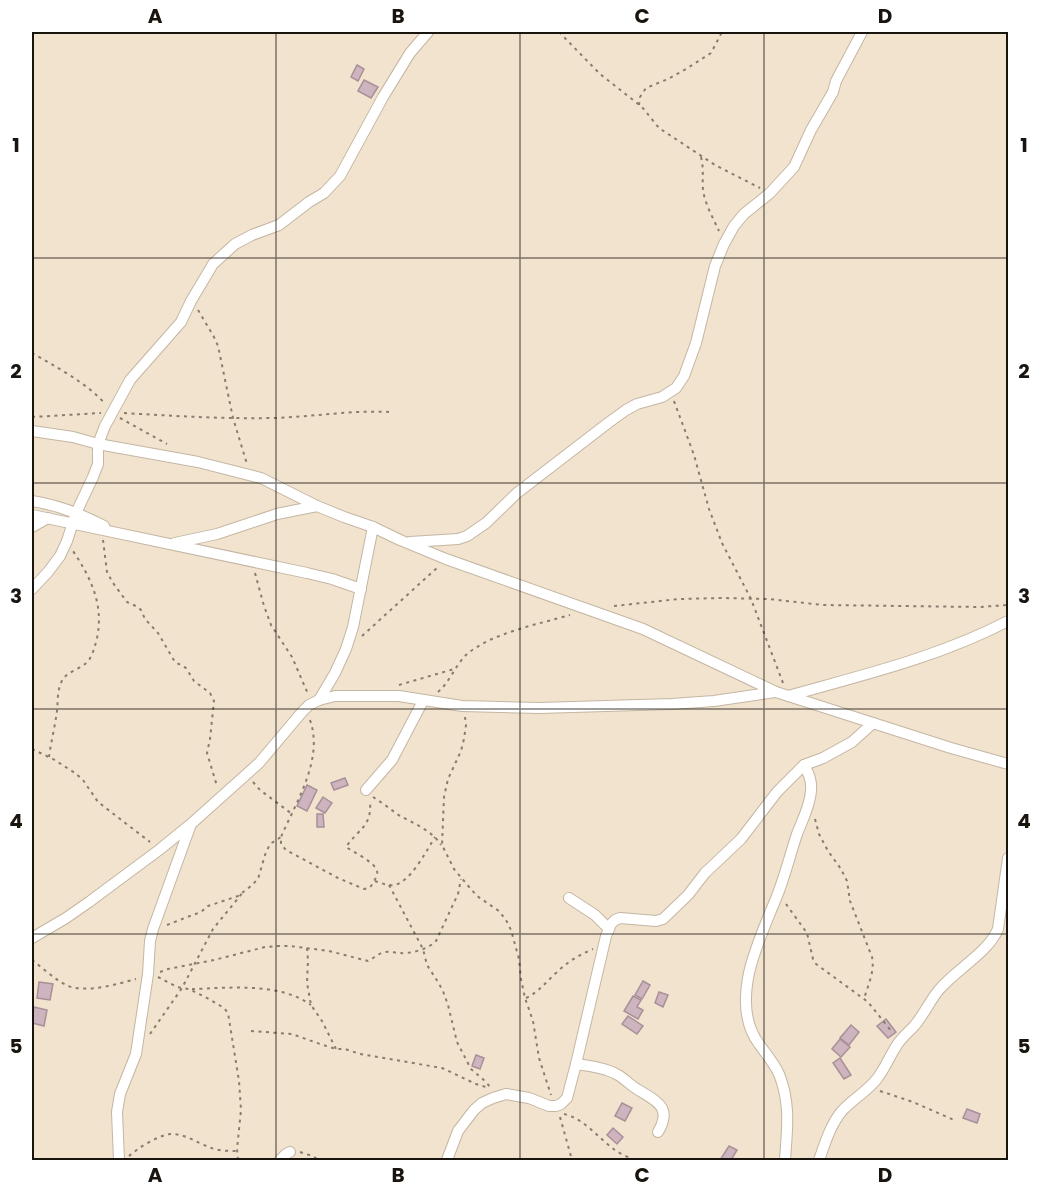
<svg xmlns="http://www.w3.org/2000/svg" width="1040" height="1192" viewBox="0 0 1040 1192" font-family="Poppins,sans-serif">
<rect width="100%" height="100%" fill="#f1e3ce"/>
<!-- building -->
<g fill="#ceb4be" stroke="#a88f98" stroke-width="1.5">
<polygon points="357,65 364,69 358,81 351,77"/>
<polygon points="364,80 378,87 371,98 358,91"/>
<polygon points="345,778 348,785 334,790 331,783"/>
<polygon points="307,785 317,790 307,811 297,806"/>
<polygon points="323,797 332,803 325,813 316,808"/>
<polygon points="317,814 323,814 324,827 317,827"/>
<polygon points="643,981 650,985 642,999 635,995"/>
<polygon points="39,982 53,984 50,1000 37,998"/>
<polygon points="659,992 668,995 663,1007 655,1003"/>
<polygon points="633,996 641,1000 637,1007 643,1010 638,1019 624,1011"/>
<polygon points="34,1007 47,1010 44,1026 32,1023"/>
<polygon points="628,1016 643,1026 637,1034 622,1024"/>
<polygon points="886,1019 896,1032 888,1038 877,1026"/>
<polygon points="851,1025 859,1032 849,1045 840,1038"/>
<polygon points="840,1039 850,1047 841,1057 832,1049"/>
<polygon points="476,1055 484,1058 480,1069 472,1066"/>
<polygon points="840,1058 851,1075 844,1079 833,1063"/>
<polygon points="622,1103 632,1108 625,1121 615,1116"/>
<polygon points="967,1109 980,1114 977,1123 963,1118"/>
<polygon points="613,1128 623,1137 617,1144 607,1135"/>
<polygon points="729,1146 737,1150 731,1160 720,1160"/>
</g>
<g fill="none" stroke-linecap="round" stroke-linejoin="round">
<defs>
<g id="street">
<polyline points="32,431 73,437 98,444 198,462 261,478 317,506 344,517 373,527 400,540 446,559 643,629 776,692 951,748 1008,764"/>
<path d="M32 501C58 505 81 514 104 526"/>
<polyline points="32,515 307,573 332,579 361,589"/>
<polyline points="32,527 48,518"/>
<polyline points="410,542 458,539 467,536 486,523 517,493 608,423 626,410 637,404 662,397 676,388 684,376 696,343 715,266 724,244 734,226 744,214 770,193 794,167 811,130 833,92 836,81 862,32"/>
<polyline points="175,543 217,534 277,514 317,506"/>
<polyline points="32,589 48,572 60,556 67,541 76,513 93,477 98,464 98,444 105,426 130,380 181,322 191,301 213,264 235,244 252,235 279,225 309,202 324,193 340,176 383,97 410,53 428,32"/>
<path d="M788 696C863 675 939 657 1008 621"/>
<polyline points="319,700 335,673 346,649 353,627 373,527"/>
<polyline points="366,790 392,760 423,701"/>
<polyline points="569,898 595,915 609,929"/>
<polyline points="32,938 66,918 89,902 159,850 191,824 259,763 302,712 309,705 319,700 335,696 399,696 462,706 539,708 672,704 714,701 775,692"/>
<path d="M576 1064C590 1066 606 1068 618 1075 625 1079 630 1085 637 1089 656 1101 673 1107 658 1132"/>
<polyline points="119,1160 117,1112 120,1094 136,1054 148,974 150,941 153,929 191,824"/>
<polyline points="280,1160 286,1154 290,1152"/>
<polyline points="447,1160 458,1131 474,1110 482,1103 493,1098 506,1094 529,1098 549,1106 556,1106 561,1104 567,1098 576,1064 606,936 611,924 615,920 620,918 656,921 663,919 688,895 705,873 741,839 777,792 804,765 823,758 852,742 873,723"/>
<path d="M785 1160C787 1130 791 1104 779 1074 774 1063 766 1054 759 1044 744 1024 744 997 749 973 755 946 767 921 777 896 785 876 790 855 797 834 802 821 810 806 811 791 812 781 809 774 804 765"/>
<path d="M819 1160C825 1144 830 1125 842 1111 852 1100 866 1092 876 1080 885 1069 889 1057 897 1045 902 1037 909 1032 915 1025 924 1014 930 1001 938 991 955 970 988 953 998 929L1008 858"/>
</g>
</defs>
<!-- street casing -->
<use href="#street" stroke="#c4b6a2" stroke-width="12"/>
<!-- path -->
<g stroke="#867d6f" stroke-width="2" stroke-dasharray="3 4.5" stroke-linecap="butt">
<polyline points="559,32 600,74 642,107 659,128 715,165 760,188"/>
<polyline points="639,105 640,97 646,88 668,79 686,69 711,53 722,32"/>
<path d="M701 157C704 168 702 179 703 190 705 204 713 218 719 231"/>
<polyline points="198,310 214,337 218,346 233,418 247,464"/>
<path d="M32 353C53 365 90 385 105 404"/>
<polyline points="674,401 694,455 709,509 722,543 751,599 783,683"/>
<path d="M124 413C174 416 223 419 273 418 312 417 350 410 389 412"/>
<polyline points="32,417 101,413"/>
<polyline points="120,418 167,444"/>
<polyline points="103,540 107,572 113,583 127,602 138,607 141,610 145,619 158,633 175,662 186,668 194,681 210,693 214,701 210,739 207,753 217,786"/>
<polyline points="255,573 264,606 271,625 292,657 308,694"/>
<polyline points="614,606 679,599 722,598 769,599 823,605 979,607 1008,605"/>
<polyline points="362,636 438,567"/>
<polyline points="399,685 454,669"/>
<path d="M438 692C449 683 455 666 466 655 491 633 539 624 570 615"/>
<polyline points="465,717 466,725 464,739 461,751 448,779 444,797 442,845 454,869 470,888 477,896 499,911 506,920 511,930 519,959 521,979 525,998 533,1021 539,1058 551,1095"/>
<path d="M310 720C324 759 296 802 281 837V844L286 850 338 878 364 889C370 888 371 887 374 881 376 878 378 874 377 871 375 862 353 852 346 847 359 828 372 827 370 801"/>
<polyline points="32,749 53,759 75,773 83,780 98,802 150,842"/>
<path d="M49 757C51 742 55 726 57 711 58 702 57 692 61 683 65 671 81 670 89 660 93 654 95 646 97 638 104 605 91 578 73 551"/>
<polyline points="253,782 260,790 292,814"/>
<path d="M373 797C381 802 389 808 397 814 412 823 432 830 441 845"/>
<path d="M815 819 819 834 828 851 841 869 847 881 850 901 872 957C875 971 868 985 864 999"/>
<path d="M375 881C381 883 388 886 394 885 410 883 427 850 435 837"/>
<polyline points="389,885 423,949 427,965 438,982 443,991 448,1005 457,1042 471,1069 485,1081 491,1088"/>
<polyline points="786,904 807,933 813,959 816,964 868,1002 892,1032"/>
<polyline points="167,925 190,916 201,912 208,906 238,896 251,886 258,879 265,855 270,844 281,837"/>
<polyline points="307,948 308,960 307,983 311,1005 322,1021 336,1049"/>
<path d="M32 960C43 968 54 979 66 985 84 994 118 984 136 979"/>
<path d="M160 972 168 969 214 960 265 947 278 946H290L329 951 368 961C374 958 379 953 385 952 390 951 395 953 400 953 410 954 429 949 436 941L458 894 461 879"/>
<polyline points="158,977 177,987 189,989 207,998 224,1008 228,1013 239,1081 241,1110 237,1149 238,1160"/>
<path d="M192 989C229 988 279 982 311 1005"/>
<path d="M526 998C539 992 546 982 556 973 567 962 579 955 593 949"/>
<polyline points="251,1031 292,1034 320,1044 336,1049 345,1049 360,1054 442,1068 476,1084 489,1088"/>
<polyline points="150,1034 182,988 213,929 244,891"/>
<polyline points="880,1091 913,1102 954,1120"/>
<path d="M564 1114C585 1119 598 1138 615 1150 621 1154 629 1158 636 1160"/>
<polyline points="560,1117 572,1160"/>
<polyline points="300,1152 312,1156 319,1160"/>
<path d="M129 1156C138 1148 157 1136 170 1134 184 1133 197 1143 209 1147 218 1151 228 1151 237 1151"/>
</g>
<!-- street -->
<use href="#street" stroke="#fff" stroke-width="10"/>
</g>
<!-- grid -->
<path fill="none" stroke="#19140d" stroke-width="1.5" stroke-opacity="0.55" d="M276 32V1160M520 32V1160M764 32V1160M32 258H1008M32 483H1008M32 709H1008M32 934H1008"/>
<!-- border -->
<rect width="1040" height="1192" fill="none" stroke="#ffffff" stroke-width="66"/>
<rect x="33" y="33" width="974" height="1126" fill="none" stroke="#19140d" stroke-width="2"/>
<g font-size="20" text-anchor="middle" font-weight="bold" fill="#19140d">
<text x="155" y="23">A</text>
<text x="398" y="23">B</text>
<text x="642" y="23">C</text>
<text x="885" y="23">D</text>
<text x="16" y="152">1</text>
<text x="1024" y="152">1</text>
<text x="16" y="378">2</text>
<text x="1024" y="378">2</text>
<text x="16" y="603">3</text>
<text x="1024" y="603">3</text>
<text x="16" y="828">4</text>
<text x="1024" y="828">4</text>
<text x="16" y="1053">5</text>
<text x="1024" y="1053">5</text>
<text x="155" y="1182">A</text>
<text x="398" y="1182">B</text>
<text x="642" y="1182">C</text>
<text x="885" y="1182">D</text>
</g>
</svg>
